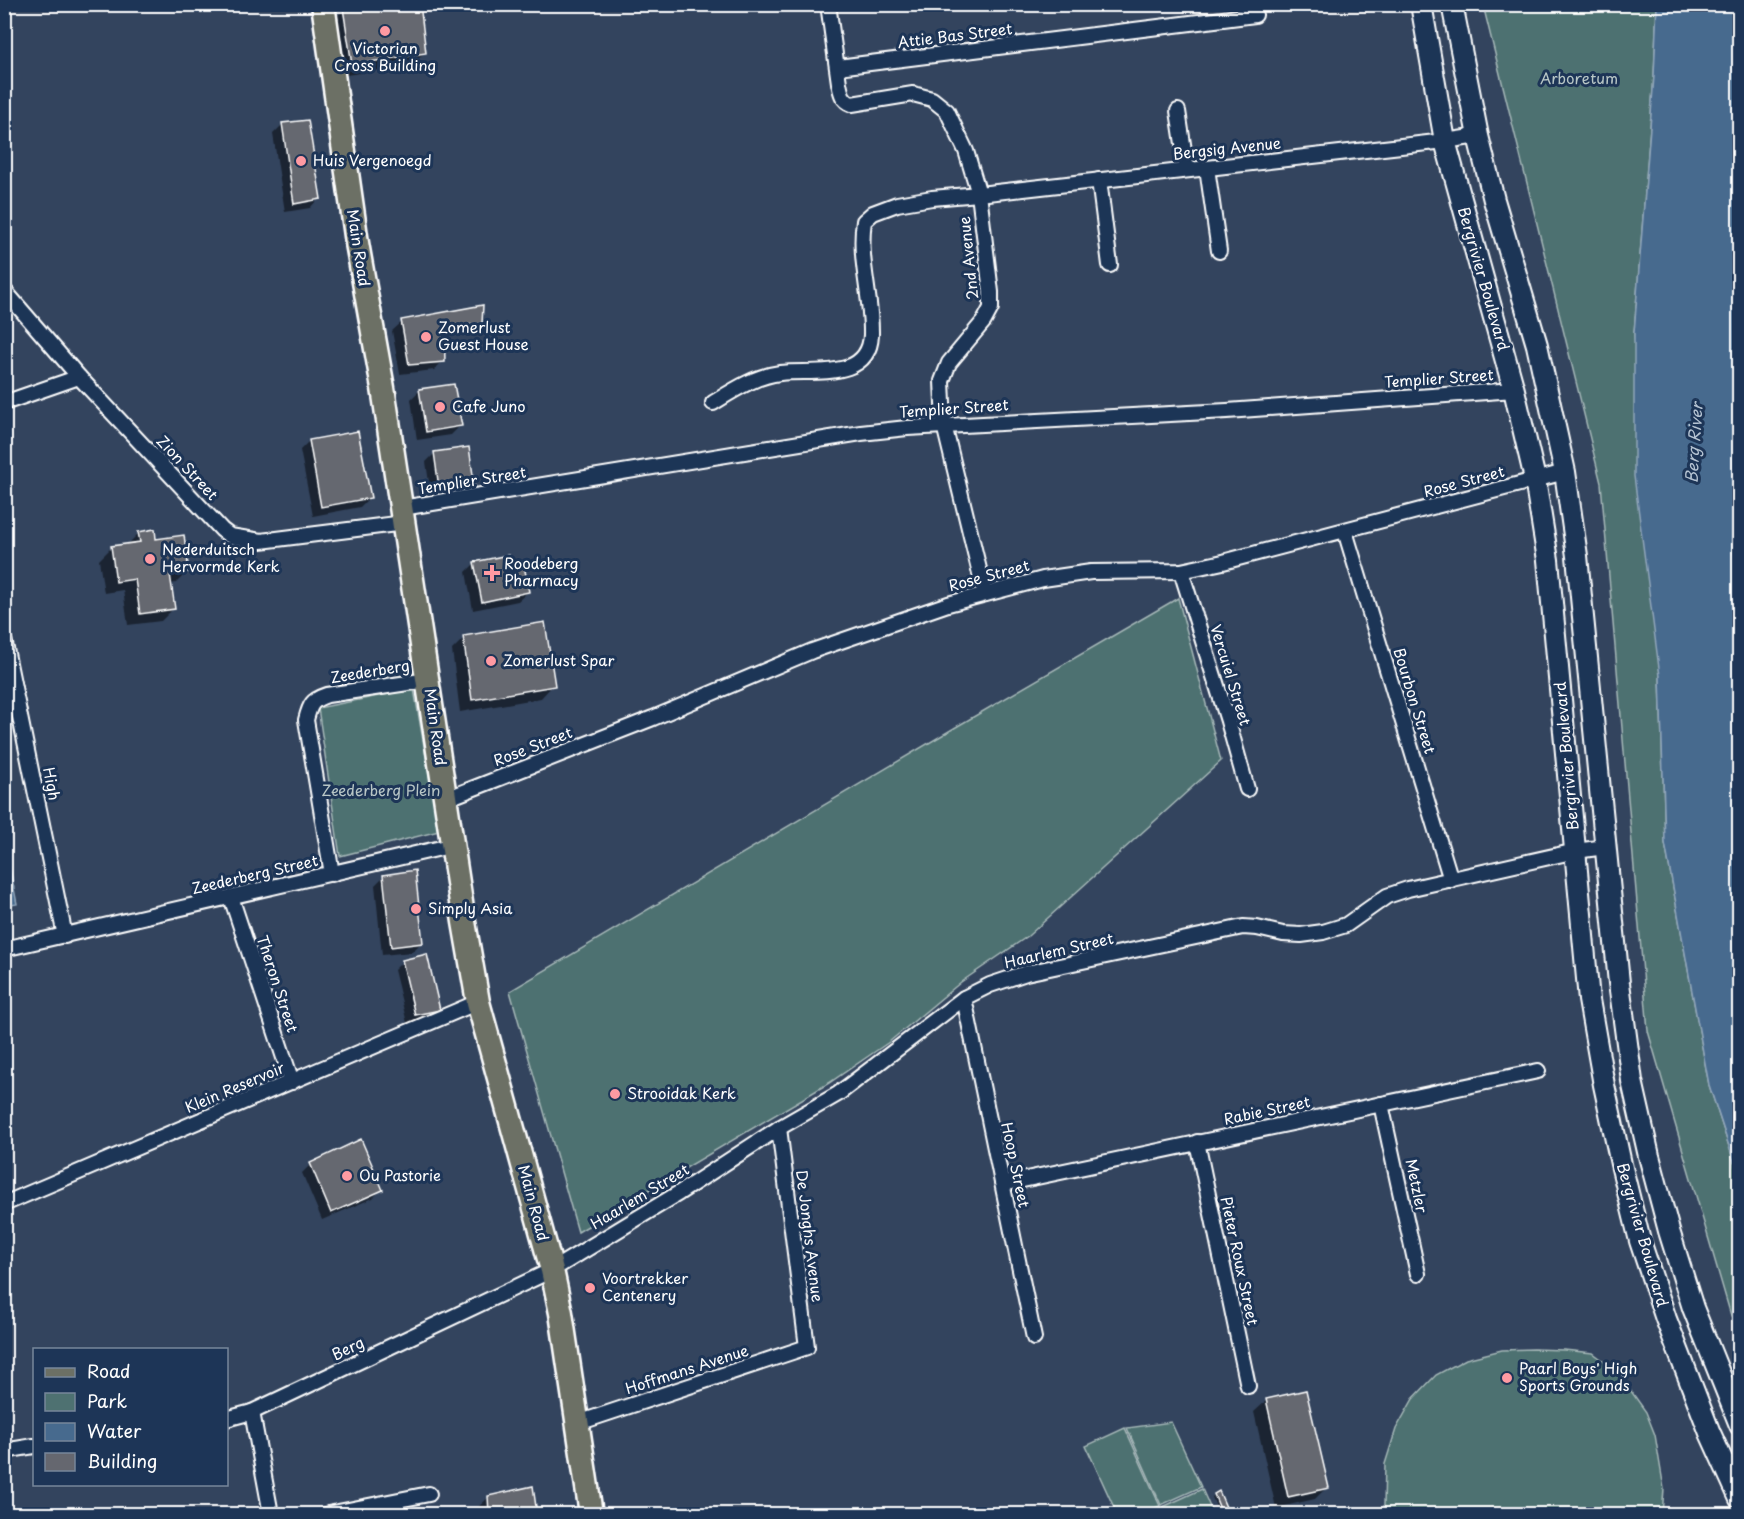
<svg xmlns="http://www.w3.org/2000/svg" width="1744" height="1519" viewBox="0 0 1744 1519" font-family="'Playpen Sans',sans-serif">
<rect width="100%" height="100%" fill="#33445e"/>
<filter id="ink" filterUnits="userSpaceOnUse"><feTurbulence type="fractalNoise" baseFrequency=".0167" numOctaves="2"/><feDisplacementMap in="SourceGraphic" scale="12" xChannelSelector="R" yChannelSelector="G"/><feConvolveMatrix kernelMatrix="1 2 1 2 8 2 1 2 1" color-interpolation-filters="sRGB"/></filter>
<g filter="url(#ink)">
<!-- green -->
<g fill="#4e7171" stroke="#a6b8b8" stroke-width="1.5">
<polygon points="1483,5 1657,5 1654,76 1634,333 1660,676 1665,843 1709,1085 1739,1177 1739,1343 1648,1031 1601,483"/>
<polygon points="1739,272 1739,575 1732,550 1736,306"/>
<polygon points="1178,598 1221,761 1028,936 961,982 889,1042 829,1083 578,1232 510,991 956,727"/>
<polygon points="414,689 439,831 340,856 318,708"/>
<polygon points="1534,1349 1564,1350 1593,1353 1616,1370 1646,1412 1655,1435 1664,1489 1662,1514 1387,1514 1384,1506 1385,1464 1396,1429 1413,1399 1436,1375 1466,1359 1502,1350"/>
<polygon points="1171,1422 1201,1487 1161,1505 1127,1428"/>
<polygon points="1125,1428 1160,1506 1140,1514 1117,1514 1086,1446"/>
<polygon points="1202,1489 1213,1514 1166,1514 1163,1507"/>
</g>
<!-- water -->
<g fill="#476a8e" stroke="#91a6bb" stroke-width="1.5">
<polygon points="1657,5 1739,5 1740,272 1736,306 1732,550 1740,575 1739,1177 1709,1085 1665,843 1660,676 1634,476 1634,333 1654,76"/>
<polygon points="5,843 17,904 5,906 4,843"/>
</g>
<!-- shadow -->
<g fill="#0007">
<polygon points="341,4 419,4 424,53 412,65 340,76 332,22 345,8 342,9"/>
<polygon points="282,125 319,198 310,208 285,212 273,134"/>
<polygon points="402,322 480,324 471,333 442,334 443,361 434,370 400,374 392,331"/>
<polygon points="420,390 460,426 451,435 417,440 411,399"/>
<polygon points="309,441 369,498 360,507 313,516 300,450"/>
<polygon points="435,453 473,489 464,498 432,503 426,462"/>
<polygon points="139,533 155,541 188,571 176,583 170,584 174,608 161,621 128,625 123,590 104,593 99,560 111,548 127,545"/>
<polygon points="475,563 509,569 528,592 518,601 473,610 466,572"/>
<polygon points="464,638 553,685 541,698 460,712 452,650"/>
<polygon points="384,876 421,943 412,952 382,955 375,885"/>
<polygon points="403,961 438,1009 429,1018 407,1023 394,970"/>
<polygon points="311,1164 382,1189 373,1198 322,1220 302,1173"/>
<polygon points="1267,1400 1327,1487 1315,1499 1276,1508 1254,1412"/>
<polygon points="531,1488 536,1514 477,1514 476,1509 489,1497"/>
<polygon points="1218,1493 1227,1514 1219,1514 1212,1497"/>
</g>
<!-- building -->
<g fill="#65676f" stroke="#fff" stroke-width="1.5">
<polygon points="367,4 420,4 426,53 352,65 343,8"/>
<polygon points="308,120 321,199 294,204 282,123"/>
<polygon points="483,305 482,324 444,326 445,362 409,365 401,320"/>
<polygon points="454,384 462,426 426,432 419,389"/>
<polygon points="358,431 371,498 321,507 309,440"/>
<polygon points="469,447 475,489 440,495 434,452"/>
<polygon points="155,529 156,539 184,535 189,572 170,574 175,609 140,614 135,579 116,582 111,546 140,542 138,532"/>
<polygon points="508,555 511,567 524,565 529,592 482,602 474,562"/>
<polygon points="545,622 555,686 472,700 463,636"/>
<polygon points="415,870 423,943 391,947 383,875"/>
<polygon points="427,954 440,1010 415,1015 402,960"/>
<polygon points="361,1139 383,1190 331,1213 310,1163"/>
<polygon points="1306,1390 1329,1488 1288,1497 1266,1399"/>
<polygon points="533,1486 537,1514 505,1514 504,1512 489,1514 488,1496"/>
<polygon points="1219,1491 1229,1514 1222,1514 1214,1494"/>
</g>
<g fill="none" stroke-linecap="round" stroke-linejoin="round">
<defs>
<g id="street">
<path d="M828 4 839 83C841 93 842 100 852 104L913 94 932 99 947 111 966 151 979 194 991 292V308L984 321 949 363 942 381 944 425 985 594"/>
<polyline points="838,67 1255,15"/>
<polyline points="1178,111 1187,170"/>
<polyline points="1207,168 1219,251"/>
<polyline points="1099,180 1110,265"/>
<polyline points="4,290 79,377 222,530 230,536 261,541 404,523"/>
<polyline points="4,403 79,377"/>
<path d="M713 403C734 390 755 376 780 373 811 369 869 382 871 335 872 297 858 259 864 221L873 213 897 204 932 198 979 194 1445 141 1478 136"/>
<polyline points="402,508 861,433 907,428 1227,411 1514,390"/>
<polyline points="1345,531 1451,880"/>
<polyline points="1181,571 1228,721 1247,789"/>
<polyline points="4,639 65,936"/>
<polyline points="446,799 653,718 812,651 948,604 1043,579 1091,572 1181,571 1223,562 1565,472"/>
<path d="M332 874 306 720C310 704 312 700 327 695L428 680"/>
<polyline points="231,897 292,1082"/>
<polyline points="4,949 454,845"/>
<polyline points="964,998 1034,1338"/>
<polyline points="1381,1104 1418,1274"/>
<polyline points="1197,1142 1248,1386"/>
<polyline points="1003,1184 1538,1071"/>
<polyline points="4,1204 478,1002"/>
<polyline points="226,1419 252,1412"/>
<polyline points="578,1423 807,1347 779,1128"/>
<polyline points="4,1451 34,1446"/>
<polyline points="271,1514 252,1412 552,1270 679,1193 779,1128 838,1094 964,998 990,985 1026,973 1243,927 1257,928 1283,934 1301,935 1323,932 1346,925 1387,896 1408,889 1576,851 1605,847"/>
<polyline points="328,1514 429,1494"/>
</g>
<g id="secondary">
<polyline points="1421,4 1445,141 1514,390 1535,479 1548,560 1589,1000 1604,1085 1621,1164 1640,1241 1666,1319 1710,1433 1740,1499"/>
<polyline points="1452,4 1478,136 1494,200 1537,345 1565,472 1577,556 1619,983 1632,1081 1649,1156 1669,1231 1693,1308 1740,1425"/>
</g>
<polyline id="primary" points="323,4 357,243 383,388 464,922 478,1002 552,1270 561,1313 591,1514"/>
</defs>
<!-- street casing -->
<use href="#street" stroke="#fff" stroke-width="18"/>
<!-- secondary casing -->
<use href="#secondary" stroke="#fff" stroke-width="24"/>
<!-- primary casing -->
<use href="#primary" stroke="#fff" stroke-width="27"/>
<!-- street -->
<use href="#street" stroke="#1d3557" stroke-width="14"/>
<!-- secondary -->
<use href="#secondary" stroke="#1d3557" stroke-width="20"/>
<!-- primary -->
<use href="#primary" stroke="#6c7065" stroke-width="22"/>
</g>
</g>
<!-- markers -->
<g fill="#ff9aa2" stroke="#1d3557" stroke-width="2">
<circle cx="385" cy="31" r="6"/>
<circle cx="301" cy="161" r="6"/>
<circle cx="426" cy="337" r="6"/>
<circle cx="440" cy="407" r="6"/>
<circle cx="150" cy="559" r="6"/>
<path d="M489 564h6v6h6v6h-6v6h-6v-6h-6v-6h6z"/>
<circle cx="491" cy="661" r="6"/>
<circle cx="416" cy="909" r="6"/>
<circle cx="615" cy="1094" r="6"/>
<circle cx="347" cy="1176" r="6"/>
<circle cx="590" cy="1288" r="6"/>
<circle cx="1507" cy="1378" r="6"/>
</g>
<g text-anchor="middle" stroke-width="6" stroke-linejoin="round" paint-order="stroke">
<!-- street labels -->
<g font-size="15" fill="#fff" stroke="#1d3557">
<text transform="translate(955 36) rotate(-7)" y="5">Attie Bas Street</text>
<text transform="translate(1227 149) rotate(-6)" y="5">Bergsig Avenue</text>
<text transform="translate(358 248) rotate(81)" y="5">Main Road</text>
<text transform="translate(969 258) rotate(-96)" y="5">2nd Avenue</text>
<text transform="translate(1483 279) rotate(74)" y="5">Bergrivier Boulevard</text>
<text transform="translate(1439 379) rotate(-4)" y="5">Templier Street</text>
<text transform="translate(954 409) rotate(-4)" y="5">Templier Street</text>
<text transform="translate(187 468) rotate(47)" y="5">Zion Street</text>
<text transform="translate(472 481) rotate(-9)" y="5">Templier Street</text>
<text transform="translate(1464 482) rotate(-15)" y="5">Rose Street</text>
<text transform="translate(989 576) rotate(-15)" y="5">Rose Street</text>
<text transform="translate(370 672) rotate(-9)" y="5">Zeederberg</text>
<text transform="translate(1230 675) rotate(73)" y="5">Vercuiel Street</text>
<text transform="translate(1414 701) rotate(73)" y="5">Bourbon Street</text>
<text transform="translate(435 727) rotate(82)" y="5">Main Road</text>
<text transform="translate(533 747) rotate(-21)" y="5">Rose Street</text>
<text transform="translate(1567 756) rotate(-95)" y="5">Bergrivier Boulevard</text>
<text transform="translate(51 784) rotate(79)" y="5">High</text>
<text transform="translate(255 875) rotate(-13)" y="5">Zeederberg Street</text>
<text transform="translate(1059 951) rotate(-13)" y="5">Haarlem Street</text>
<text transform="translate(277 984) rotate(72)" y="5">Theron Street</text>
<text transform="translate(235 1088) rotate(-23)" y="5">Klein Reservoir</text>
<text transform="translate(1267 1111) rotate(-12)" y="5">Rabie Street</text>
<text transform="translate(1015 1165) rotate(78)" y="5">Hoop Street</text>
<text transform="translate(1416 1186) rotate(78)" y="5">Metzler</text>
<text transform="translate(640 1197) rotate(-31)" y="5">Haarlem Street</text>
<text transform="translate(533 1203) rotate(75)" y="5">Main Road</text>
<text transform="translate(1642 1235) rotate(74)" y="5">Bergrivier Boulevard</text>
<text transform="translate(809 1236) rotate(83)" y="5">De Jonghs Avenue</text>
<text transform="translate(1239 1261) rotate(78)" y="5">Pieter Roux Street</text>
<text transform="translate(348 1349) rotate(-25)" y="5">Berg</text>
<text transform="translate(687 1370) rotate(-18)" y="5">Hoffmans Avenue</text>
</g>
<!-- poi labels -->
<g font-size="15" fill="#fff" stroke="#1d3557" text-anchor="start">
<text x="385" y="54" text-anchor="middle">Victorian<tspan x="385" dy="17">Cross Building</tspan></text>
<text x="313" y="166">Huis Vergenoegd</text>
<text x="438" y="333">Zomerlust<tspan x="438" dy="17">Guest House</tspan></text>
<text x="452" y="412">Cafe Juno</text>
<text x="162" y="555">Nederduitsch<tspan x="162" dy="17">Hervormde Kerk</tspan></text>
<text x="504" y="569">Roodeberg<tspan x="504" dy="17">Pharmacy</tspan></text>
<text x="503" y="666">Zomerlust Spar</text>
<text x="428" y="914">Simply Asia</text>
<text x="627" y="1099">Strooidak Kerk</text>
<text x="359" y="1181">Ou Pastorie</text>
<text x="602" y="1284">Voortrekker<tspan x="602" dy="17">Centenery</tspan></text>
<text x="1519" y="1374">Paarl Boys' High<tspan x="1519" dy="17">Sports Grounds</tspan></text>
</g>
<!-- park labels -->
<g font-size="15" fill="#b8c6c6" stroke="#1d3557">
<text x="1579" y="84">Arboretum</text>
<text x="381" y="796">Zeederberg Plein</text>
</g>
<!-- water labels -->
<g font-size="16" font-style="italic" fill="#b5c3d2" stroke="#1d3557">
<text transform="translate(1694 443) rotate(-86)" y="6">Berg River</text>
</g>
</g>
<!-- margin -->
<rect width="1744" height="1519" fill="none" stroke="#1d3557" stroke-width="24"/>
<rect x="12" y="12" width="1720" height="1495" fill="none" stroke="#fff" stroke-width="2" filter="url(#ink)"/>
<!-- legend -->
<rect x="33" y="1348" width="195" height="138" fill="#1d3557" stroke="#77869a" stroke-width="1.5"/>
<rect x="45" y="1368" width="30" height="9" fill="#6c7065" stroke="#77869a" stroke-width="1.5"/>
<text x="87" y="1378" font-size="18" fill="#ffffff">Road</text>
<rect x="45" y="1393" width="30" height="18" fill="#4e7171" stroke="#77869a" stroke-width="1.5"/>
<text x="87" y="1408" font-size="18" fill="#ffffff">Park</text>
<rect x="45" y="1423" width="30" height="18" fill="#476a8e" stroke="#77869a" stroke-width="1.5"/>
<text x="87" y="1438" font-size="18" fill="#ffffff">Water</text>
<rect x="45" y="1453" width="30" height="18" fill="#65676f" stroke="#77869a" stroke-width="1.5"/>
<text x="87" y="1468" font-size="18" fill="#ffffff">Building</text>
</svg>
